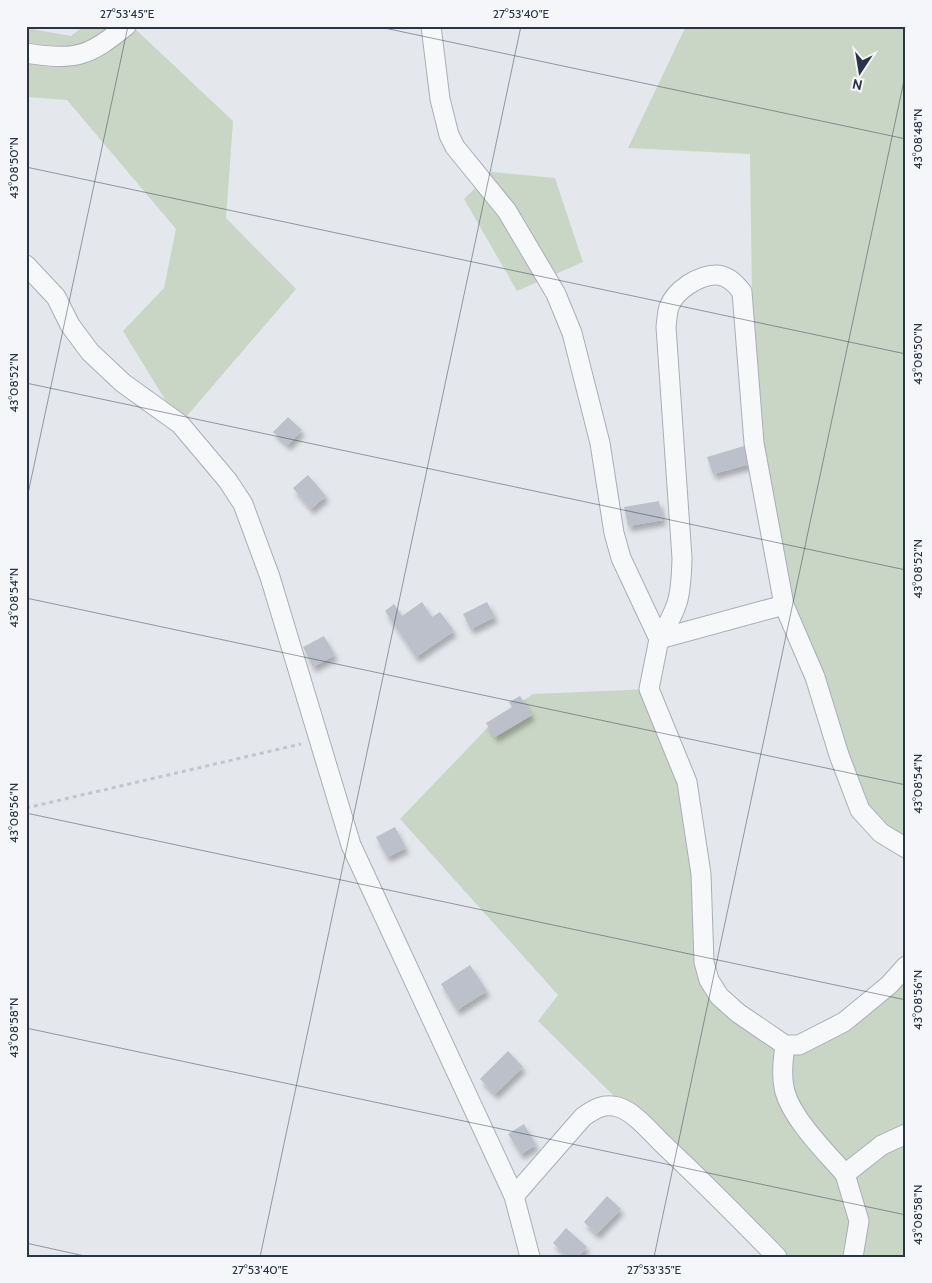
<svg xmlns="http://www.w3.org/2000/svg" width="932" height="1283" viewBox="0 0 932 1283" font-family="Cabin,sans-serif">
<defs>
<filter id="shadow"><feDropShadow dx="3" dy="5.5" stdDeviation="2.5" flood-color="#0004"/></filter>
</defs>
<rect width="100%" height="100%" fill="#e4e7ec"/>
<!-- green -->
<g fill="#c9d6c5">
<polygon points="84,26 132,26 233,121 226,218 296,289 180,424 123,331 164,288 176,229 67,100 26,97 26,28 71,36"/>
<polygon points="686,26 906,26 906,848 869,822 784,605 754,443 750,154 628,148"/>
<polygon points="492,172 555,178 583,262 517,291 464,199"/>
<polygon points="649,689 687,782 704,911 719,996 799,1045 906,966 906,1257 777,1257 538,1021 558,995 400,819 494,721 533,694"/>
</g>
<!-- building -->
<g fill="#bbc0ca" filter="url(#shadow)">
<polygon points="288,417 302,430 288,445 273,432"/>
<polygon points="744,446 750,464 713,474 707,457"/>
<polygon points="308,475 326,496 311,509 293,488"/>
<polygon points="659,501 663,520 628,526 624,507"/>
<polygon points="422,602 432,617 440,612 454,631 416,657 385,611 394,604 402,616"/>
<polygon points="487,602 495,617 471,629 463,614"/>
<polygon points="324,636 335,655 313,667 303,647"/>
<polygon points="520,696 532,715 495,737 486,723 512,707 509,702"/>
<polygon points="395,827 406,848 387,857 376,837"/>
<polygon points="470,965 487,991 457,1010 441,984"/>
<polygon points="508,1051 523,1067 495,1094 480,1079"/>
<polygon points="524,1124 536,1145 521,1154 508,1134"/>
<polygon points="607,1196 621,1209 597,1234 584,1222"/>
<polygon points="566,1228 587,1247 578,1257 568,1257 553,1243"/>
</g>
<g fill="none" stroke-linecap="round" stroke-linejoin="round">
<defs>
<g id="street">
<path d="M431 26 440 99 449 135 455 147 507 211 556 294 572 333 600 443 614 533 621 558 659 639C679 606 681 597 682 558L666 327C667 320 667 313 669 307 675 290 699 275 716 275 727 275 736 284 742 292L754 443 784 605"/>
<path d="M26 53C75 61 88 57 126 26"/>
<polyline points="26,265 56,297 70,325 90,352 123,383 180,424 228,481 243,504 270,577 351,845 514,1196"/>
<polyline points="906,848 881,833 860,810 839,755 815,677 784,605 659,639 649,689 687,782 701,874 704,962 709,980 719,996 738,1013 785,1045 799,1045 844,1022 889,985 906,966"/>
<path d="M785 1045C783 1060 781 1076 785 1092 793 1120 826 1152 845 1174"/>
<path d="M530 1257 514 1196 583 1117C594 1109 604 1103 618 1107 635 1112 652 1134 665 1146 703 1182 740 1219 777 1257"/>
<polyline points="853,1257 859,1221 845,1174 882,1145 906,1134"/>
</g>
</defs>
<!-- street casing -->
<use href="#street" stroke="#a9aeb7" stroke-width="21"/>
<!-- path -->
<polyline stroke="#c2c5cb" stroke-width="3" stroke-dasharray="4 4" stroke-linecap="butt" points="26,808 301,744"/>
<!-- street -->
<use href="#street" stroke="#f7f8fa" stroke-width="19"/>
</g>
<!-- ticks -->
<path fill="none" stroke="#2b3445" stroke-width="1" stroke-opacity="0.45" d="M375 26 906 139M26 167 906 354M26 383 906 570M26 503 128 26M26 598 906 785M26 813 906 1000M26 1028 906 1215M26 1243 89 1257M260 1257 521 26M654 1257 906 71"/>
<!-- border -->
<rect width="932" height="1283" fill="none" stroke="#f4f6f9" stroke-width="55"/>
<!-- north arrow -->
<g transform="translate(860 72) rotate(192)" stroke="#f4f6f9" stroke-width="4" paint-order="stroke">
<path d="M0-4L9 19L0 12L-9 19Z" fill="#2b3445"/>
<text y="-8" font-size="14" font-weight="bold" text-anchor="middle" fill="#2b3445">N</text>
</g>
<rect x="28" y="28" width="876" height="1228" fill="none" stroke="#2b3445" stroke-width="2"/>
<g font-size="12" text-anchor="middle" fill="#2b3445">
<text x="127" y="18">27°53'45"E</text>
<text x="521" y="18">27°53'40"E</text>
<text transform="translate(918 139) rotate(-90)" y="4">43°08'48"N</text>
<text transform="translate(14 168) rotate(-90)" y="4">43°08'50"N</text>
<text transform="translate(918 354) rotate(-90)" y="4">43°08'50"N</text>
<text transform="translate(14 383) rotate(-90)" y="4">43°08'52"N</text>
<text transform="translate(918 569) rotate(-90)" y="4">43°08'52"N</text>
<text transform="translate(14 598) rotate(-90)" y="4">43°08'54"N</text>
<text transform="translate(918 784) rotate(-90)" y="4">43°08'54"N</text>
<text transform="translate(14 813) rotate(-90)" y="4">43°08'56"N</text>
<text transform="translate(918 1000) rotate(-90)" y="4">43°08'56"N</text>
<text transform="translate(14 1028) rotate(-90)" y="4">43°08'58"N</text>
<text transform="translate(918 1215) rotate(-90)" y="4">43°08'58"N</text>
<text x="260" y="1274">27°53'40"E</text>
<text x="654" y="1274">27°53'35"E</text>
</g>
</svg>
